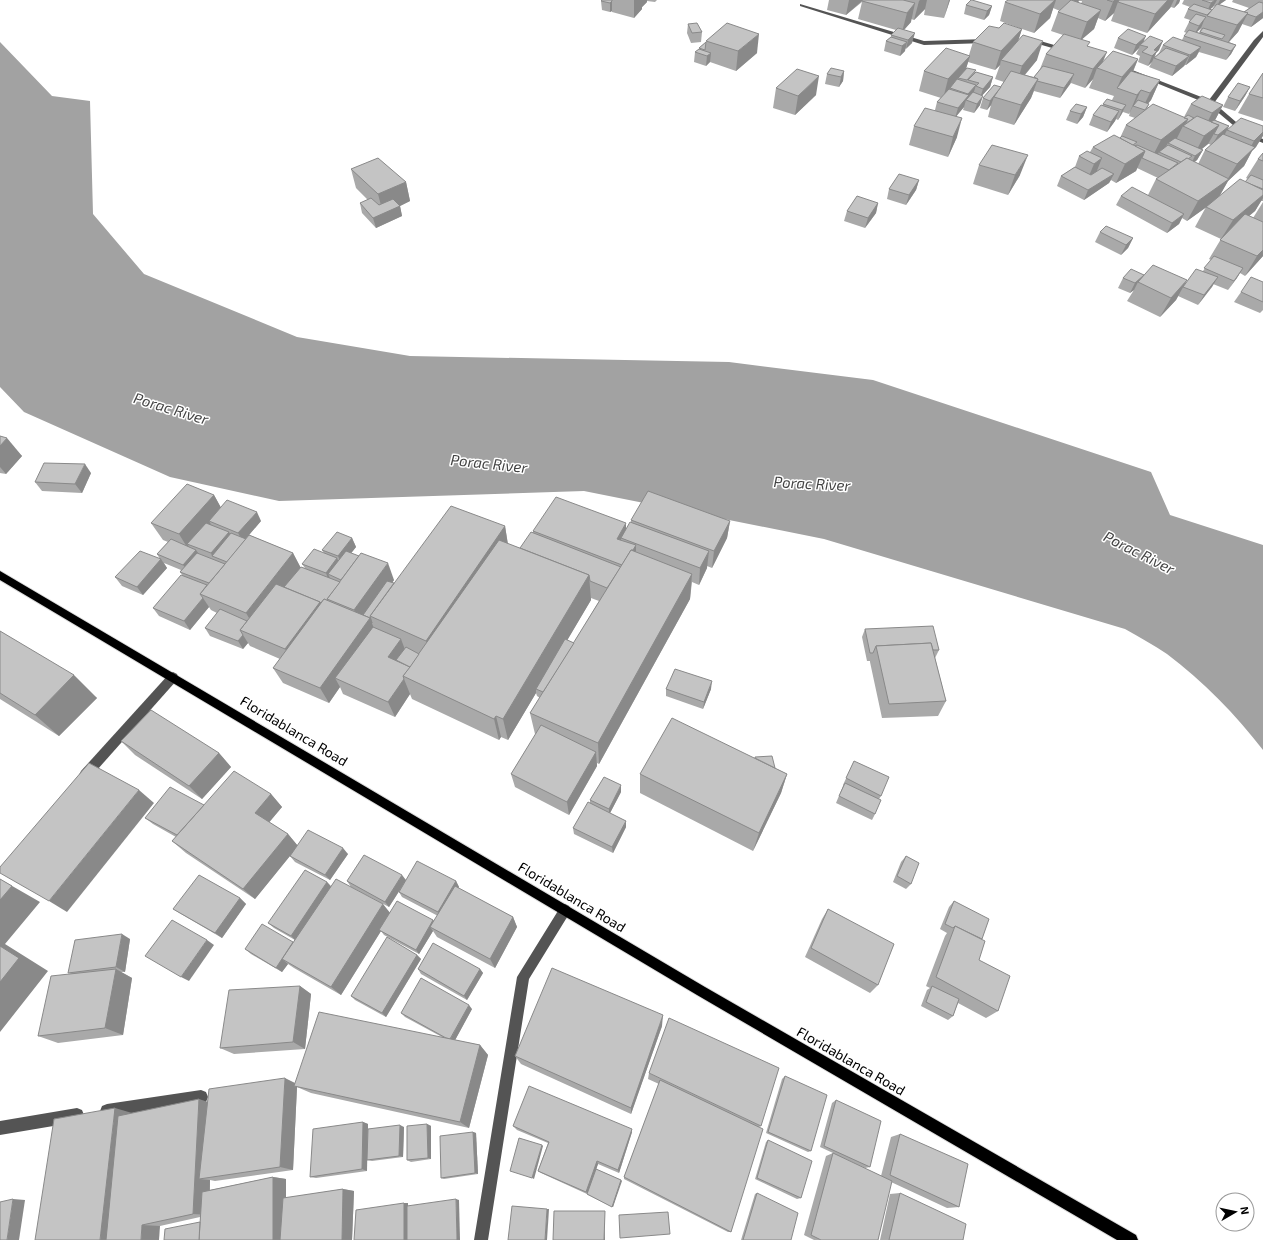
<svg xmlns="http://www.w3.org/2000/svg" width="1263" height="1240" viewBox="0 0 1263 1240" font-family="'Exo 2',sans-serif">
<rect width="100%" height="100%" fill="#fff"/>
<!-- water -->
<path fill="#a2a2a2" d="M0 42 52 96 90 101 93 214 144 274 297 337 410 356 729 362 873 380 1151 472 1170 515 1263 545V750C1236 715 1203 681 1167 654 1154 645 1139 637 1125 629L824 539 584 491 279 501 170 477 24 412 0 387Z"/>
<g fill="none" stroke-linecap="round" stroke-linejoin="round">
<defs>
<polygon id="major" points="0,571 705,987 1136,1235 1138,1240 1117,1240 697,995 0,580"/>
</defs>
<!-- major casing -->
<use href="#major" stroke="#dbdbdb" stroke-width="2"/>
<!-- minor -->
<g fill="#545454" fill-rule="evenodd">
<polygon points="800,4 924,41 986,39 989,41 986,43 924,45 800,6"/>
<polygon points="1263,31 1263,37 1214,103 1250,134 1263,139 1263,143 1246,136 1208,104 1117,67 1122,66 1209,100 1254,40"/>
<polygon points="1030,38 1068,49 1069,50 1066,52 1028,41 1027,40"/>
<polygon points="173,672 177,674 178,677 177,680 89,779 85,780 81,779 79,775 81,771 169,674"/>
<polygon points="565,904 569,906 571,910 569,914 529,979 488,1240 474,1240 517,977 561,906"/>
<polygon points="201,1090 206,1092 208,1097 206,1102 201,1104 107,1118 102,1116 100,1111 102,1106 107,1104"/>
<polygon points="77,1108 82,1110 84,1115 82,1120 77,1122 0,1135 0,1121"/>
</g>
<!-- major -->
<use href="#major" fill="#000" fill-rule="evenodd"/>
</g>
<!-- wall -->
<g fill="#a9a9a9" fill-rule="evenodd">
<polygon points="602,0 657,0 655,2 647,1 647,2 642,7 642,9 634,18 612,12 612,11 610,12 602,10 601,1"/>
<polygon points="829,0 950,0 944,18 924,15 925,9 914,20 911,19 911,22 904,30 912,43 905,49 905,51 900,56 884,51 886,41 891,37 891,35 896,30 858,19 862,2 846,15 827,10"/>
<path d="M1008 0H1180L1179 3 1174 8 1171 7 1147 33 1111 21 1114 13 1105 21 1098 18 1094 29 1082 39 1102 62 1138 59 1133 72 1160 80 1151 100 1148 104H1149L1147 109 1184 117 1191 104 1223 105 1215 120 1229 126 1225 134 1227 130 1263 126 1256 147 1252 151 1244 166 1228 181 1219 196 1245 182 1248 179 1246 178 1258 159 1263 153V201H1261L1255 211 1249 216 1253 218 1263 202V256L1245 276 1240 273 1228 290 1213 284 1198 305 1178 296 1176 300 1160 317 1127 301 1134 290 1130 293 1118 288 1123 278 1143 277 1185 283 1203 271 1211 260 1209 259 1221 239 1195 227 1206 207 1187 221 1182 218 1179 224 1167 233 1116 205 1121 196 1148 195 1156 179 1158 178 1137 168 1136 171 1116 183 1111 180 1109 183 1084 200 1057 186 1061 176 1075 167 1079 156 1090 152 1093 147 1120 138 1126 125 1135 118 1129 116 1130 112 1129 114 1123 112 1118 120 1116 119 1115 121 1107 132 1089 125 1093 115 1102 106 1103 104 1112 100 1114 96 1089 88 1093 79 1085 88 1071 83 1060 98 1034 91 1031 98 1014 125 988 117 991 105 987 110 980 108 983 98 1001 87 1004 82 995 79 1000 65 995 70 968 62 966 69 976 70 975 72 993 77 990 87 982 95 980 105 974 113 963 110 964 107 956 116 957 137 948 157 909 145 914 126 935 110 937 102 941 98 919 91 924 71 969 55 973 42 999 28 1022 29 1000 21 1005 2ZM1079 1H1082L1081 4 1078 3ZM1053 8 1060 11 1058 12 1051 31 1063 35 1046 54 1040 69 1034 77 1025 75 1037 60 1018 40 1022 29 1034 33 1050 18ZM1208 144H1209L1211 145 1205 150 1198 164 1194 162 1197 160 1203 150 1202 149Z"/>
<path d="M1184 0H1226L1219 5 1244 12 1249 8 1232 2 1233 0H1263V18L1251 27 1242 24 1238 32 1229 42 1236 45 1231 54 1226 60 1199 52 1196 57 1186 65H1185L1184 66 1172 76 1149 67 1152 62 1148 66 1138 62 1140 56 1136 54 1139 48 1132 55 1114 48 1118 38 1144 41 1159 50 1156 53 1155 57 1159 53 1163 45 1182 40 1184 36 1187 33 1184 32 1190 20 1184 18 1188 9 1190 7 1182 4ZM1214 6H1215L1212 10 1210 9 1213 7ZM1201 28 1199 33 1197 32Z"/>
<polygon points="966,5 992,6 989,15 984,20 964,14"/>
<polygon points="688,24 702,32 701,42 691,43 687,33"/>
<polygon points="706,41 757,53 736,71 710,62 706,66 694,62 695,52 699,49 699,48 706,42"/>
<polygon points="844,71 843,81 839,87 825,84 827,74"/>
<polygon points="1263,73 1263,121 1238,113 1249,94"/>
<polygon points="1250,87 1245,96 1235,111 1223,107 1228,97"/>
<polygon points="776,88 816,95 795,115 773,108"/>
<polygon points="1087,107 1083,117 1077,124 1066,120 1070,111"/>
<polygon points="979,165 1020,175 1008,195 973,184"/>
<polygon points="351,169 406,182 410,201 400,206 402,216 376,228 362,213 360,203 368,200 356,188"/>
<polygon points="919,180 916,190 906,205 887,199 889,189"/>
<polygon points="878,203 876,213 865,228 844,221 847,211"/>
<polygon points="1100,232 1133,238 1128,248 1121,255 1095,242"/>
<polygon points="1263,282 1263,310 1260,313 1234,302 1241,292"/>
<polygon points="0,436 22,456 6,474 0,473"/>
<polygon points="91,473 82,493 42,491 35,482"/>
<path d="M214 495 221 508 261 521 249 535 293 553 300 567 305 568 302 564 324 553 322 550 352 538 356 547 351 553 394 580 392 583H394L505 526 508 544 520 548 533 533V531L626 529 631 523V520L730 521 727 538 712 568 707 566V568L699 585 692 582 690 599 599 764 597 763V766L569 815 515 787 511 774 536 734H535L530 713 540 698 537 696 536 693 508 740 501 737 499 740 412 699 410 694 395 717 343 694 340 687 329 703 283 683 273 668 280 659 250 646 248 643 243 649 210 636 205 628 217 613 211 610 209 607 190 630 159 616 153 608 183 576 180 572 181 570 164 563 167 568 143 595 122 586 115 577 160 559 157 554 168 542 163 540 151 523ZM591 598 599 601 574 643 567 640 591 600Z"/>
<polygon points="865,629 939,650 935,658 946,701 938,716 882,718 870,662 870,661 867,661 862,637"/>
<polygon points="0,631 97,698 59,736 0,699"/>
<polygon points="666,689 711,689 703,709 666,696"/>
<polygon points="121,741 219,753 231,767 202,799 135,755"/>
<polygon points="755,758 787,774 781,793 753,851 640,793 640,774"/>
<polygon points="854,761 881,796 879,799 875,814 872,820 836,803 843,786 843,785"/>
<polygon points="621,792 610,813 626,827 613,853 574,834 573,828 590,803 590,800"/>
<polygon points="271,794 282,807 269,822 288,834 297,845 348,854 330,880 295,862 290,856 255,899 186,853 172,841 176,837 153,824 145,818 204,805"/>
<polygon points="906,856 911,884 906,889 893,882 901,862"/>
<polygon points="405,880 456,881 459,887 458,888 513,917 517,927 495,968 437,937 433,931 419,954 384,935 381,931 341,995 294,968 288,964 282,972 251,954 245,949 294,942 295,940 274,928 268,923 327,882 331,886 390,913 433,920 434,921 438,916 402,897 399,892 400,890 389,907 351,887 347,881"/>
<polygon points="240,898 246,904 222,938 181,914 173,909"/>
<polygon points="954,901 982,939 979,960 998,1011 986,1018 958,1003 953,1016 948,1020 921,1006 927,990 930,988 926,986 945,936 947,933 940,929 949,907"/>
<polygon points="828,909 878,985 870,993 805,957 822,919"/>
<polygon points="130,939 125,972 121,972 132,978 123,1035 58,1043 38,1036 72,974 68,973"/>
<polygon points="417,955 421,959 386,1017 355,1000 351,996"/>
<polygon points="418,969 480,969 483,973 467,1000 421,974"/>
<polygon points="300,986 311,994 305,1049 234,1054 220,1048"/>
<polygon points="472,1009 455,1040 480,1045 488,1055 469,1128 311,1093 297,1087 293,1170 215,1181 210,1180 210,1190 273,1177 286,1179 286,1198 343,1189 354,1191 352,1240 164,1240 200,1222 200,1217 160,1226 35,1240 132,1113 207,1102 295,1083 442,1037 405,1017 401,1013"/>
<polygon points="662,1026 631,1114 521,1064 515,1056"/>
<polygon points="649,1073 761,1126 759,1127 731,1232 728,1232 624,1179 624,1177 659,1084 648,1079"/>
<polygon points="785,1076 811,1151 808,1152 766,1133 782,1079"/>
<polygon points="836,1100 870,1167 865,1168 837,1155 881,1176 891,1137 900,1134 959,1207 947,1208 891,1182 878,1240 814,1240 804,1235 826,1156 833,1153 820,1147 832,1103"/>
<polygon points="363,1122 368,1124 368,1129 404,1127 403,1157 372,1161 367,1160 367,1171 316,1178 310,1177"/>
<polygon points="427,1124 431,1126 431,1159 411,1162 407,1160"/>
<polygon points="513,1126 632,1132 619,1173 598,1164 596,1169 621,1180 613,1207 588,1195 587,1194 541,1173 538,1171 548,1143 517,1130"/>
<polygon points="473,1132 476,1133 478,1174 444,1179 441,1178"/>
<polygon points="768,1140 801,1198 797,1199 755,1179 766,1142"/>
<polygon points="757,1193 791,1240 741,1240 755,1194"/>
<polygon points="900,1193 963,1240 880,1240 890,1194"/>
</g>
<!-- shaded-wall -->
<g fill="#898989">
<polygon points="634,0 647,0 647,2 642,7 642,9 634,18"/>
<polygon points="849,0 863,0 846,15"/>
<polygon points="920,0 927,0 925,9 914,20 919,1"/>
<polygon points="949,0 950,0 944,18"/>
<polygon points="1055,0 1056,0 1050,18 1034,33 1040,14"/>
<polygon points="1070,0 1079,0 1077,4 1065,13"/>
<polygon points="1115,0 1129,0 1118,2 1114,13 1105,21 1113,2"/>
<polygon points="1168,0 1174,0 1170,8 1147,33 1155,14"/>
<polygon points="1177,0 1180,0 1179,3 1174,8"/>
<polygon points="1215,0 1217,0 1213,7 1206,13 1211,3"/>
<polygon points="1220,0 1226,0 1217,6"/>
<polygon points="612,1 612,11 610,12 610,3"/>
<polygon points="915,3 911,22 902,32 907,13"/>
<polygon points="992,6 989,15 984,20 987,11"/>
<polygon points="1101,10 1094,29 1080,41 1087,22"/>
<polygon points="1263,12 1263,18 1251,27 1256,17"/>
<polygon points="1248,13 1238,32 1227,44 1237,25"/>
<polygon points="1205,18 1201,28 1194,35 1199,26"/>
<polygon points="1022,29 1016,48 1001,60 1000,65 995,70 1001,51"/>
<polygon points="915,33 912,43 906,49 908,40"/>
<polygon points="759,34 757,53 736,71 738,51"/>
<polygon points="1146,36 1142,45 1140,45 1139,48 1132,55 1136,45"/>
<polygon points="1043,41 1037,60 1016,85 1022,66"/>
<polygon points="1163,41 1159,50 1156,53 1152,62 1148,66 1152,56 1154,50"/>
<polygon points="907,42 905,51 900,56 902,46"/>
<polygon points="1236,45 1231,54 1226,60 1231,51"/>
<polygon points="1201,47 1196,57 1186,65 1190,55"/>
<polygon points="1107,52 1100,69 1097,68 1093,79 1085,88 1093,69"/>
<polygon points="711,53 710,62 706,66 707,56"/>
<polygon points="970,56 964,75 958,78 956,84 950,88 949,92 943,99 948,79"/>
<polygon points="1189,56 1184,66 1172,76 1176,66"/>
<polygon points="1138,59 1130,78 1117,88 1122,77"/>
<polygon points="844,71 843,81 839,87 841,77"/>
<polygon points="1074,74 1070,84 1060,98 1064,88"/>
<polygon points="819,76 816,95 795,115 798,96"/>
<polygon points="993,77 990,87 980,98 983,89"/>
<polygon points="1038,79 1031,98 1014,125 1021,105"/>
<polygon points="1160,80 1151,100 1143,109 1142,109 1150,93"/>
<polygon points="976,85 973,95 966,100 964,107 955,118 958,108 966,98 968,94"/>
<polygon points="1002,87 994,97 991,105 987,110 990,101"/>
<polygon points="1250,87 1245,96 1235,111 1240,101"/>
<polygon points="1141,90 1134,106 1133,106 1129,114 1137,95"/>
<polygon points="983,96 980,105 974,113 977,104"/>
<polygon points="1126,105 1121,115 1118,120 1122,110"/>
<polygon points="1223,105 1213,124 1204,129 1212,113"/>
<polygon points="1087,107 1083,117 1077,124 1081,114"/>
<polygon points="1119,111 1115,121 1107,132 1111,122"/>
<polygon points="962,118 957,137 948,157 953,137"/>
<polygon points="1188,119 1184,127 1183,126 1176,140 1168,143 1165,148 1159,152 1158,154 1151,159 1161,140"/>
<polygon points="1219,125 1208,144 1194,155 1204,136"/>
<polygon points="1229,126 1224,136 1212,145 1218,135"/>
<polygon points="1263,132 1263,136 1256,147 1252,151 1244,166 1228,181 1218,199 1187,221 1198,201 1227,180 1237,164 1246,155 1254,141"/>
<polygon points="1203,150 1197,160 1190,166 1195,156"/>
<polygon points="1145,151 1136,171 1116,183 1125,164"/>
<polygon points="1028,155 1020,175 1008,195 1015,175"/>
<polygon points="1102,158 1094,178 1086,183 1094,164"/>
<polygon points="1114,174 1109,183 1084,200 1088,190"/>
<polygon points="919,180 916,190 906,205 909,195"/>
<polygon points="406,182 410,201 400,206 402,216 376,228 373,218 383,213 378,194"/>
<polygon points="1263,195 1263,198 1255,211 1221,239 1233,220"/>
<polygon points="878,203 876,213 865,228 868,218"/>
<polygon points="1184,214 1179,224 1167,233 1172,223"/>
<polygon points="1133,238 1128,248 1121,255 1126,245"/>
<polygon points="1263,250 1263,256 1245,276 1257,256"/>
<polygon points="1243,268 1237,278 1228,290 1234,281"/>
<polygon points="1144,275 1139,283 1138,282 1134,290 1130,293 1135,283"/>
<polygon points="1218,277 1212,287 1198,305 1204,295"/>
<polygon points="1187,280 1176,300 1160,317 1171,298"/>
<polygon points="7,438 22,456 6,474 0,467 0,446"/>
<polygon points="85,464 91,473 82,493 75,484"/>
<polygon points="214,495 224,513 209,521 212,526 187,544 192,550 190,552 179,534"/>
<polygon points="257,512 261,521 243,542 238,533"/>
<polygon points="730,521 727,538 712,568 714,551"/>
<polygon points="626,523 626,540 621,538 621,549 617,539"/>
<polygon points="505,526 509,552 434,664 426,641"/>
<polygon points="229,532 234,541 212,556 211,553"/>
<polygon points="352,538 356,547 342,565 338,556"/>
<polygon points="636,545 636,562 624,566"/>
<polygon points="196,550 202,558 189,573 183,565"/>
<polygon points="709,551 707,568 699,585 700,568"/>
<polygon points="293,553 302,570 252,623 246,613"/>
<polygon points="337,558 341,567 328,574 331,580 329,582 326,573"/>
<polygon points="161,559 167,568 143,595 137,587"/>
<polygon points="388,563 394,580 361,626 354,610"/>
<polygon points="692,574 690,599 599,764 598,743"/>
<polygon points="589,575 591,600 538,690 536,689 536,693 508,740 503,719"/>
<polygon points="203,598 209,607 190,630 184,621"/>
<polygon points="320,602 328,618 294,665 285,649"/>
<polygon points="370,618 376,634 335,678 340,687 329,703 320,688"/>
<polygon points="243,635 248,643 243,649 238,641"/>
<polygon points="401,639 407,655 400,664 388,657"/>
<polygon points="74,675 97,698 59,736 35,715"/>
<polygon points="404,679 410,694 395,717 388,702"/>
<polygon points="712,681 711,689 703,709 704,702"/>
<polygon points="496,716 501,737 499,740 494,719"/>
<polygon points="596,752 597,766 569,815 567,802"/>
<polygon points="219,753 231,767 202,799 189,786"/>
<polygon points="787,774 781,793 753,851 759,833"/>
<polygon points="621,785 621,792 609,815 609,809"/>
<polygon points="139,790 154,803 67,912 49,901"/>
<polygon points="271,794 282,807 267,825 255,813"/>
<polygon points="626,821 626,827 613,853 612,847"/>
<polygon points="288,834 298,846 255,899 243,889"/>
<polygon points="343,848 348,854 330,880 325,875"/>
<polygon points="402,875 406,880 389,907 385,902"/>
<polygon points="0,879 40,902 5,944 48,971 0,1032"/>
<polygon points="456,881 459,887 441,917 438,912"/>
<polygon points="327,882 332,888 296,941 291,936"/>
<polygon points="240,898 246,904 222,938 215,933"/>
<polygon points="383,904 391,914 379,930 381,931 341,995 331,987"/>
<polygon points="513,917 517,927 495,968 490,959"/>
<polygon points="433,920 436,925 430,927 433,931 419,954 416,950"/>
<polygon points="122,934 130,939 125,972 116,967"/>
<polygon points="207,940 214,945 189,981 181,977"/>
<polygon points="293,942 282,959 288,964 282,972 276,968"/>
<polygon points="417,955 421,959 386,1017 382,1013"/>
<polygon points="116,969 132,978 123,1035 105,1028"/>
<polygon points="480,969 483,973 467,1000 464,996"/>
<polygon points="300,986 311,994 305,1049 293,1042"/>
<polygon points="469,1005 472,1009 453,1044 450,1040"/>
<polygon points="663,1015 662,1026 631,1114 631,1108"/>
<polygon points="480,1045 488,1055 469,1128 460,1122"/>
<polygon points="285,1078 297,1084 294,1086 297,1087 293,1170 280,1167"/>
<polygon points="199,1099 214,1104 199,1179 210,1180 209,1215 193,1214"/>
<polygon points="115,1108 132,1113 120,1240 100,1240"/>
<polygon points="363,1122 368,1124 367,1171 362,1169"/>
<polygon points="427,1124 431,1126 431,1159 428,1158"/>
<polygon points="400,1125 404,1127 403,1157 399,1156"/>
<polygon points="632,1129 632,1132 619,1173 618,1170"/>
<polygon points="473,1132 476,1133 478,1174 475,1173"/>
<polygon points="542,1145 543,1146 534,1179 532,1178"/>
<polygon points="597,1161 598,1164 588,1194 586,1192"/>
<polygon points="273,1177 286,1179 286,1240 273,1240"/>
<polygon points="621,1180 622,1181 613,1207 612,1207"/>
<polygon points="343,1189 354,1191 352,1240 342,1240"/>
<polygon points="13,1199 25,1200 19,1240 7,1240"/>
<polygon points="456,1199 459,1200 460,1240 457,1240"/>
<rect x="404" y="1203" width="4" height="37"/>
<polygon points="547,1209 549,1209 547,1240 545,1240"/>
<polygon points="605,1211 605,1240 604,1240"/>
<polygon points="142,1225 160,1226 159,1240 141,1240"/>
</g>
<!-- building -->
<g fill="#c4c4c4" stroke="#898989">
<polygon points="602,0 612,0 612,1 610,3 601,1"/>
<polygon points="862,0 903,0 915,3 907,13 862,1"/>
<polygon points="971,0 972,0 992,6 987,11 966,5"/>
<polygon points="1008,0 1055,0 1040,14 1005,2"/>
<polygon points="1071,0 1101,10 1087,22 1058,12"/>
<polygon points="1107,0 1115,0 1113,2"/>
<polygon points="1119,0 1168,0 1155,14 1118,2"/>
<polygon points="1202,0 1215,0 1211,3"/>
<polygon points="1259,2 1263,3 1263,12 1256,17 1247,14 1248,13 1244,12"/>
<polygon points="1194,4 1212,10 1207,15 1188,9"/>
<polygon points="1217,4 1248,13 1237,25 1207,16"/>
<polygon points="1196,14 1206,17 1199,26 1189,22"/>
<polygon points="697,23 702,32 692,33 688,24"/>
<polygon points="727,23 759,34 738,51 706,41"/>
<polygon points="1004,23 1022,29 1001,51 973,42 989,26 999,28"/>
<polygon points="898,28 915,33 908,40 891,35"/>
<polygon points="1203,28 1225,35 1222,39 1200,32"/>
<polygon points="1128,29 1146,36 1136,45 1118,38"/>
<polygon points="1189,30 1236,45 1231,51 1184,36"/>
<polygon points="1064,34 1090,42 1087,46 1107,52 1093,69 1046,54"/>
<polygon points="1023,35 1043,41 1022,66 1001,60"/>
<polygon points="1150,36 1163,41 1154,50 1157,51 1152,56 1142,52 1148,47 1140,45"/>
<polygon points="891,37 907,42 902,46 886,41"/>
<polygon points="1173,37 1201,47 1190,55 1163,45"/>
<polygon points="706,42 705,50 699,48"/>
<polygon points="946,48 970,56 948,79 924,71"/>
<polygon points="1166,48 1189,56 1176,66 1154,58"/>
<polygon points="699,49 711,53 707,56 695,52"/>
<polygon points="1113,51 1138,59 1122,77 1097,68"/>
<polygon points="1043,66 1074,74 1064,88 1037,81 1038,79 1034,77"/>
<polygon points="831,68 844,71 841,77 827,74"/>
<polygon points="967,68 976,70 967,80 958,78"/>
<polygon points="797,69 819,76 798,96 776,88"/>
<polygon points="1011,71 1038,79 1021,105 994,97"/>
<polygon points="1131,71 1160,80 1150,93 1141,90 1137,95 1117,88"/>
<polygon points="976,72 993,77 983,89 976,86 979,83 968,80"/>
<polygon points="1263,73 1263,98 1249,94"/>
<polygon points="957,79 976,85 968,94 950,88"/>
<polygon points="1238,83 1250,87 1240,101 1228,97"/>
<polygon points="994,85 1001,87 990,101 983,98"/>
<polygon points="949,89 969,95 958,108 937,102"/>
<polygon points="973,92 983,96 977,104 966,100"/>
<polygon points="1202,96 1223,105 1212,113 1191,104"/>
<polygon points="1107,99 1126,105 1122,110 1103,104"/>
<polygon points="1138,100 1149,104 1145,110 1133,106"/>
<polygon points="1076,104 1087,107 1081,114 1070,111"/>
<polygon points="1153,104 1188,119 1161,140 1126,125"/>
<polygon points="1101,105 1119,111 1111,122 1093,115"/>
<polygon points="925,108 962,118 953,137 914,126"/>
<polygon points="1188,115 1194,118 1188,122 1186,122 1188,119 1184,118"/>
<polygon points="1197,116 1219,125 1204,136 1183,126"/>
<polygon points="1241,118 1263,126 1263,132 1254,141 1227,130"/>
<polygon points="1214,120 1229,126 1218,135 1214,134 1219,125 1211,122"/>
<polygon points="1223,134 1255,147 1237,164 1205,150"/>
<polygon points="1114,135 1145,151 1125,164 1093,147"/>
<polygon points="1122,136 1137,142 1133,145 1120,138"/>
<polygon points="1175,138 1203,150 1195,156 1168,143"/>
<polygon points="992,145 1028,155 1015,175 979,165"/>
<polygon points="1137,145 1178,163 1169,170 1142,158 1145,151 1135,146"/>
<polygon points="1168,145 1192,156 1188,159 1187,158 1181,162 1159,152"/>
<polygon points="1087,151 1102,158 1094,164 1079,156"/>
<polygon points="1263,153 1263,161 1258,159"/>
<polygon points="378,158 406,182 378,194 351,169"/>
<polygon points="1187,158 1229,179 1198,201 1156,179"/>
<polygon points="1075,167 1091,175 1102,168 1114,174 1088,190 1061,176"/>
<polygon points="899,174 919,180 909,195 889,189"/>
<polygon points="1251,175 1263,180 1263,189 1245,182"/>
<polygon points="1240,179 1263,190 1263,195 1233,220 1206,207"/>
<polygon points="1132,187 1184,214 1172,223 1121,196"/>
<polygon points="857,196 878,203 868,218 847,211"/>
<polygon points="371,198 379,205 393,199 400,206 373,218 360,203"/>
<polygon points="1245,214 1263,222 1263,250 1257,256 1220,240"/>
<polygon points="1106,226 1133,238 1126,245 1100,232"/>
<polygon points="1214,256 1243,268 1234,281 1204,268"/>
<polygon points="1153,265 1187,280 1171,298 1138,282"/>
<polygon points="1131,269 1144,275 1135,283 1123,278"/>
<polygon points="1196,269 1218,277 1204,295 1183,287"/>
<polygon points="1251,277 1263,282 1263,302 1241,292"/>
<polygon points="0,436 7,438 0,446"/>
<polygon points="44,463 85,464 75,484 35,482"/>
<polygon points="187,484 214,495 179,534 151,523"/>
<polygon points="648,491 730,521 714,551 631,520"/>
<polygon points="556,497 626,523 617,539 636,545 633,550 631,550 622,565 533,531"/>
<polygon points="227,500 257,512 238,533 209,521"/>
<polygon points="451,506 505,526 426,641 370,616"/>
<polygon points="630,522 709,551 700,568 621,538"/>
<polygon points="206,523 229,532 211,553 187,544"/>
<polygon points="337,532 352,538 338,556 322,550"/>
<polygon points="531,532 621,567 607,588 590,581 589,575 520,548"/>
<polygon points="231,533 246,539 227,562 212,556"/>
<polygon points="249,535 293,553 246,613 200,594"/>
<polygon points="171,539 196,550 183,565 157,554"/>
<polygon points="499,540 589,575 503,719 496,716 494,719 403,676"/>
<polygon points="314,549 337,558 326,573 302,564"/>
<polygon points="631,550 692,574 598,743 530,713"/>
<polygon points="140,551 161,559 137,587 115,577"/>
<polygon points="346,551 359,556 341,580 328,574"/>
<polygon points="197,553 225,564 209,583 180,572"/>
<polygon points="361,553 388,563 354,610 327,599"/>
<polygon points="301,567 340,582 327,599 328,601 324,599 321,603 320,602 284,587"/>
<polygon points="181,575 207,585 200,594 203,598 184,621 153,608"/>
<polygon points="387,581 394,583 370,616 372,623 370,618 363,615"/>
<polygon points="276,584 320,602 285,649 240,630"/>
<polygon points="324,599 370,618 320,688 273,668"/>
<polygon points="220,609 247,621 240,630 243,635 238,641 205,628"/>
<polygon points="933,626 939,650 933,650 931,643 876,646 873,653 870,653 865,629"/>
<polygon points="373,627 401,639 388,657 410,667 403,676 404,679 388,702 335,678"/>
<polygon points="0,631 74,675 35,715 0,693"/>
<polygon points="565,639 574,643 543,692 536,689"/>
<polygon points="931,643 946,701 889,704 876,646"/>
<polygon points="406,647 419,654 410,667 396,660"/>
<polygon points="675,669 712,681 704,702 666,689"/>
<polygon points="151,710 219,753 189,786 121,741"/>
<polygon points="672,718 787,774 759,833 640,774"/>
<polygon points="541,725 596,752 567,802 511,774"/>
<polygon points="772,756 775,768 755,758 755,757"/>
<polygon points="854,761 889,777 881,796 846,778"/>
<polygon points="89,763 139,790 49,901 0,873 0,867"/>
<polygon points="234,771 271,794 255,813 288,834 243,889 172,841"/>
<polygon points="604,777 621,785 609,809 590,800"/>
<polygon points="845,783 881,800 875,814 839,796"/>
<polygon points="170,787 204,805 177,835 145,818"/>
<polygon points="588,802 626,821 612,847 573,828"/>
<polygon points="308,830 343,848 325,875 290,856"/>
<polygon points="364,855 402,875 385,902 347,881"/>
<polygon points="906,856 919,863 911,884 897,876"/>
<polygon points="417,861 456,881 438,912 399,892"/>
<polygon points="305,870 327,882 291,936 268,923"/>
<polygon points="199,875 240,898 215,933 173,909"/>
<polygon points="0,879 12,886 0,900"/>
<polygon points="336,879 383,904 331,987 282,959"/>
<polygon points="455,886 513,917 490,959 430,927"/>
<polygon points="397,901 433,920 416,950 379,930"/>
<polygon points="954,901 989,919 982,939 955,926 953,928 945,924"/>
<polygon points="828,909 894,944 878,985 811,948"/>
<polygon points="172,920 207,940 181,977 145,956"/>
<polygon points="262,924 293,942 276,968 245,949"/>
<polygon points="955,926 985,941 979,960 1010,976 998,1011 936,977"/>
<polygon points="122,934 116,967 68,973 75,940"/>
<polygon points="387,937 417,955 382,1013 351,996"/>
<polygon points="433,943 480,969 464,996 418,969"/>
<polygon points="0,946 19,958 0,982"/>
<polygon points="552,968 663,1015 631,1108 515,1056"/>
<polygon points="116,969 105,1028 38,1036 51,976"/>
<polygon points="421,978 469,1005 450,1039 446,1038 401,1013"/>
<polygon points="300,986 293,1042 220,1048 229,990"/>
<polygon points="932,986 959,999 953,1016 926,1002"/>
<polygon points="319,1012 480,1045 460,1122 294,1086"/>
<polygon points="669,1018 779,1068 761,1126 649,1073"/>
<polygon points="785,1076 827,1095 811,1151 768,1132"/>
<polygon points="285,1078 280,1167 199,1179 209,1089"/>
<polygon points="660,1080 763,1129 731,1232 624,1177"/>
<polygon points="529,1086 632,1129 618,1170 597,1161 586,1192 538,1171 549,1142 513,1126"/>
<polygon points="199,1099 193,1214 142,1225 141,1240 106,1240 118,1116"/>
<polygon points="836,1100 881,1121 870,1167 824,1146"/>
<polygon points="115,1108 100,1240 35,1240 54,1119"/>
<polygon points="363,1122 362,1169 310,1177 313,1129"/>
<polygon points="427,1124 428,1158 407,1160 407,1126"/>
<polygon points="400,1125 399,1156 367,1160 368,1129"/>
<polygon points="473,1132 475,1173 441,1178 440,1136"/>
<polygon points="900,1134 968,1164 959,1207 890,1175"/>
<polygon points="519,1138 542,1145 532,1178 510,1171"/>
<polygon points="768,1140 812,1161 801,1198 757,1178"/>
<polygon points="833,1153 892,1181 878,1240 821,1240 811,1235"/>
<polygon points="596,1169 621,1180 612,1207 587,1194"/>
<polygon points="273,1177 273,1240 199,1240 202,1192"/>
<polygon points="343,1189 342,1240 280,1240 283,1198"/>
<polygon points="757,1193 798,1213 791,1240 743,1240"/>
<polygon points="900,1193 966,1224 963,1240 889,1240"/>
<polygon points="13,1199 7,1240 0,1240 0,1202"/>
<polygon points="456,1199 457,1240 407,1240 407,1206"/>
<polygon points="404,1203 404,1240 354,1240 356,1210"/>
<polygon points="512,1206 547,1209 545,1240 508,1240"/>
<polygon points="554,1211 605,1211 604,1240 553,1240"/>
<polygon points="668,1212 670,1234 620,1238 619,1215"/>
<polygon points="200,1222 199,1240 164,1240 165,1229"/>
</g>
<g text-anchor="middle" stroke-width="3" stroke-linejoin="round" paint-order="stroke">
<!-- street labels -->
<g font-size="14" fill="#000" stroke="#fff">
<text transform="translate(294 731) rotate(31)" y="5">Floridablanca Road</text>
<text transform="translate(572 897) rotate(31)" y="5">Floridablanca Road</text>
<text transform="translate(851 1061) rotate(30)" y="5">Floridablanca Road</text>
</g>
<!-- water labels -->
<g font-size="15" font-style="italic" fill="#434343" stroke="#fff">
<text transform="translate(171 409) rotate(17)" y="5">Porac River</text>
<text transform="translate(489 464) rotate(6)" y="5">Porac River</text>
<text transform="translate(812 484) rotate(3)" y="5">Porac River</text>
<text transform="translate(1139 553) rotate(27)" y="5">Porac River</text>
</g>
</g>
<!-- north arrow -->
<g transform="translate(1235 1212) rotate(81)"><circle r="19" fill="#ffffff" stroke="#999999"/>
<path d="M0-3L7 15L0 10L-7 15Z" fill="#000000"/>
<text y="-6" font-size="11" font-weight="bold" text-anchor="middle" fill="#000000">N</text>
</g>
</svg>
